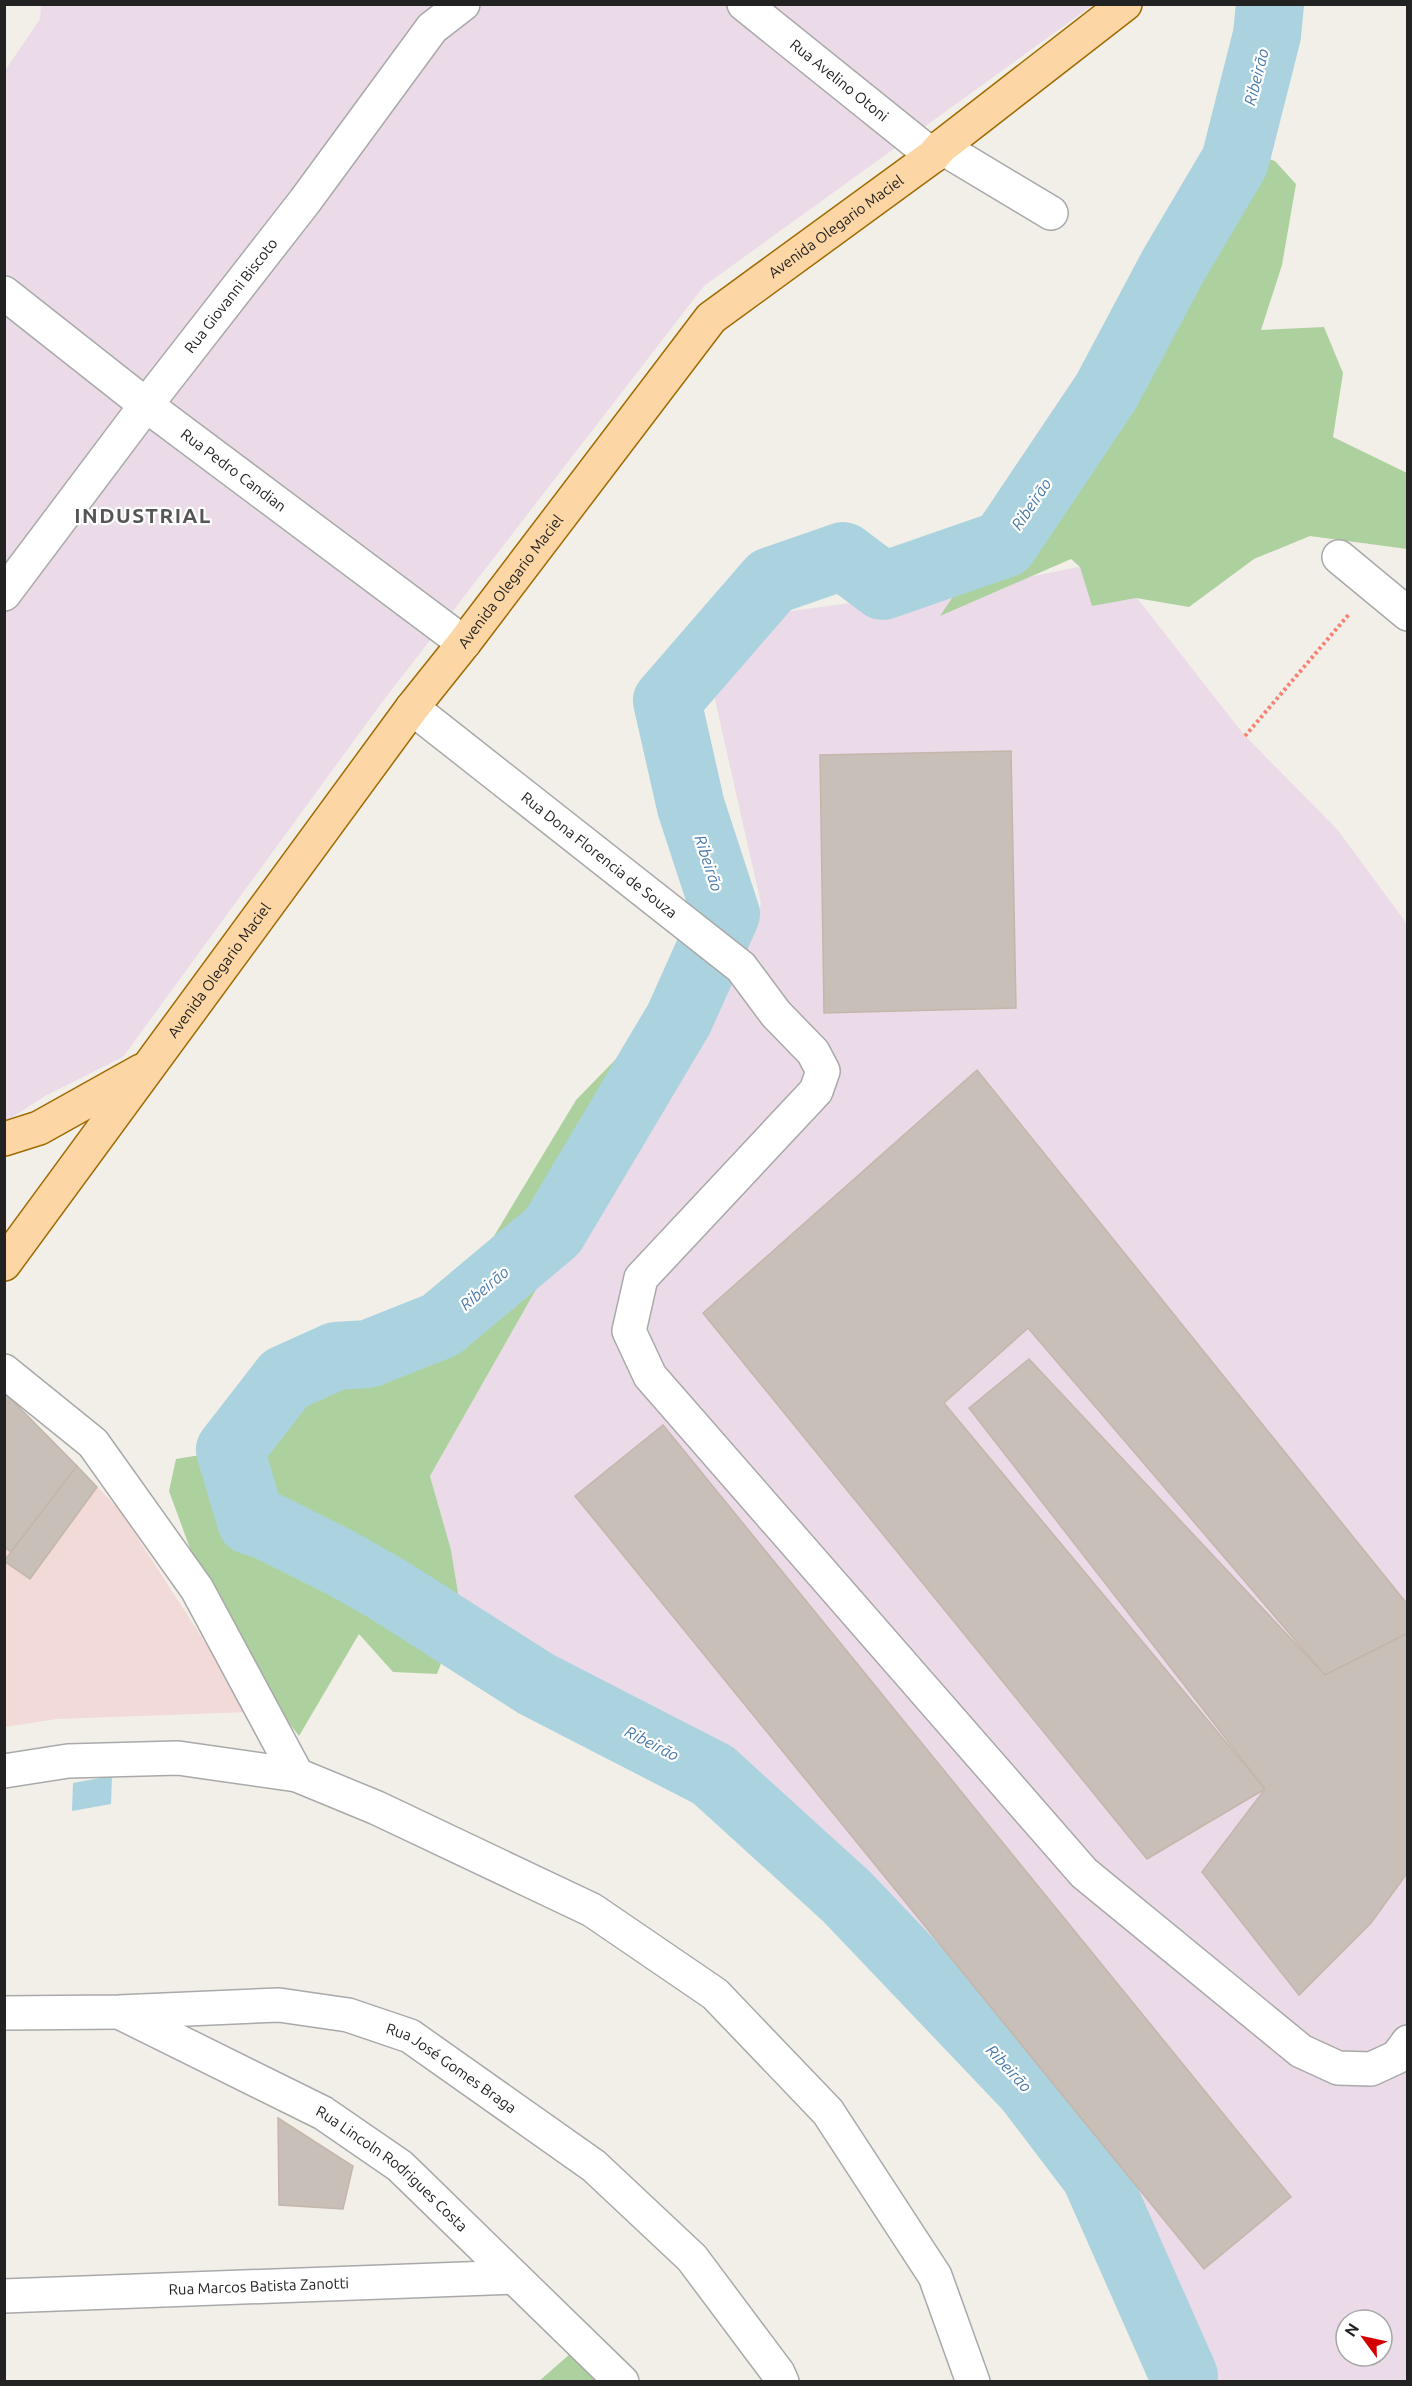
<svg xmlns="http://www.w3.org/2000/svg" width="1412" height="2386" viewBox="0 0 1412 2386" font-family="Ubuntu,sans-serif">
<rect width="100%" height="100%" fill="#f2efe9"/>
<!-- commercial -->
<polygon fill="#f2dad9" points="4,1392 119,1509 250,1712 57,1719 5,1727"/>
<!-- industrial -->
<g fill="#ebdbe8" fill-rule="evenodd">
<polygon points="41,5 1093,5 704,286 380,705 123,1057 45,1096 5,1122 4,72 40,19"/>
<path d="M1108 561 1245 736 1337 829 1407 924V2381H1185L1152 2248 856 1867 461 1611 451 1550 430 1476 567 1235 701 1048 761 904 713 691 783 612 993 584ZM1346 2320H1382V2356H1346Z"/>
</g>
<!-- forest -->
<g fill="#add19e">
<polygon points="1249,152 1275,161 1296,184 1282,265 1261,330 1324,327 1343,373 1333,437 1407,473 1407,549 1310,536 1254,559 1189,607 1136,598 1092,606 1080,567 1071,559 940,616"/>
<polygon points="657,1017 679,1019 701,1048 567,1235 430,1476 451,1550 461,1611 437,1674 393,1672 359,1634 299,1736 222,1636 169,1491 176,1459 230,1450 252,1384 342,1325 411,1314 491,1241 576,1100"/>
<polygon points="570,2354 596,2381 538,2382"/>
</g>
<!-- water -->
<polygon fill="#aad3df" points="112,1776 111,1804 72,1811 73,1783"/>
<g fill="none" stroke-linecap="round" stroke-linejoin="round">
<!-- river -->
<polyline stroke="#aad3df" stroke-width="68" points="1183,2382 1184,2376 1095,2175 1028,2087 847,1897 713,1775 536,1684 387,1589 341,1563 265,1525 251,1521 230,1450 285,1379 336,1356 368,1354 441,1325 553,1231 679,1019 726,914 691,807 667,701 771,581 843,556 883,586 1004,544 1106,392 1173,266 1235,161 1267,35 1270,4"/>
</g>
<!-- building -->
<g fill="#c7bfb8" stroke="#c4b6ab" stroke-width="1.5">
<polygon points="1011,751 1016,1008 824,1013 820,755"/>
<polygon points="977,1070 1408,1605 1408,1633 1325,1675 1028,1328 944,1403 1265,1789 1147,1859 703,1313"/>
<polygon points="1029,1359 1325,1675 1408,1633 1408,1872 1371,1923 1299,1995 1202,1872 1265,1789 969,1408"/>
<polygon points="4,1392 77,1466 11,1552 4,1547"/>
<polygon points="663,1425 1291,2197 1204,2269 575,1496"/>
<polygon points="77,1466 97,1487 30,1579 4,1561"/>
<polygon points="278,2118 353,2166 343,2209 279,2205"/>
</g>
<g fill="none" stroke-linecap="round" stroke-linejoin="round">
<defs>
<g id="minor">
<path id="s1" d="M744 4 933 156"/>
<polyline points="941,147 1051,213"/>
<path id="s2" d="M4 293 146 405 464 643"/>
<polyline points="1339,557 1408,614"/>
<path id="s3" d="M4 594 146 405 305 201 432 28 463 4"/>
<path id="s4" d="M412 708 741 967 776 1014 813 1052 823 1071 816 1091 641 1278 629 1331 650 1376 1084 1873 1301 2051 1338 2068 1371 2069 1397 2057 1408 2042"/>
<polyline points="4,1371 93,1443 197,1589 297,1775"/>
<polyline points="4,1771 68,1761 178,1758 297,1775 377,1808 592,1910 715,1994 828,2112 935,2276 973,2382"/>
<path id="s5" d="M4 2013 119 2012 279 2005 348 2015 410 2036 594 2166 692 2258 778 2373 782 2382"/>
<path id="s6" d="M121 2013 323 2113 400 2166 622 2382"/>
<path id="s7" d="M4 2296 514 2277"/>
</g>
<g id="major">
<polyline points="4,1139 39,1128 141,1071"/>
<path id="s8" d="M4 1264 412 708 464 643 711 318 933 156 941 147 1125 4"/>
</g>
</defs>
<!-- minor casing -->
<use href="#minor" stroke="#a9a9a9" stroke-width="36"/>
<!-- major casing -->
<use href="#major" stroke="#a06b00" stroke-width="36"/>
<!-- path -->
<polyline stroke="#fa8072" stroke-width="4" stroke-dasharray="3 3" stroke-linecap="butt" points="1245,736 1350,613"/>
<!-- minor -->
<use href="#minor" stroke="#fff" stroke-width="33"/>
<!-- major -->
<use href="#major" stroke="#fcd6a4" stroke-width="33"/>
</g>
<g text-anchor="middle" stroke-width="4.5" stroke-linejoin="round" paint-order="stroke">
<!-- street labels -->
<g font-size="15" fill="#222" stroke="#fff">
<text dy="5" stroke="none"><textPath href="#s1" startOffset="122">Rua Avelino Otoni</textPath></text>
<text dy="5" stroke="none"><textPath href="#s8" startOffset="1336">Avenida Olegario Maciel</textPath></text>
<text dy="5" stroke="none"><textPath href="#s3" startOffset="375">Rua Giovanni Biscoto</textPath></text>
<text dy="5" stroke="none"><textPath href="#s2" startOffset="290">Rua Pedro Candian</textPath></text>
<text dy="5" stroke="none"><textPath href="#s8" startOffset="850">Avenida Olegario Maciel</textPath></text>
<text dy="5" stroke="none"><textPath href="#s4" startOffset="238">Rua Dona Florencia de Souza</textPath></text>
<text dy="5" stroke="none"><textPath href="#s8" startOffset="364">Avenida Olegario Maciel</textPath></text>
<text dy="5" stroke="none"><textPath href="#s5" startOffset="462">Rua José Gomes Braga</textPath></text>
<text dy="5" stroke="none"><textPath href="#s6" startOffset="314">Rua Lincoln Rodrigues Costa</textPath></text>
<text dy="5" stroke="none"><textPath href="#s7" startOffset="255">Rua Marcos Batista Zanotti</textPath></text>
</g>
<!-- water labels -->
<g font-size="16" font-style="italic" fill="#4a7aab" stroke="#fff">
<text transform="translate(1256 77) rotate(-76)" y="6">Ribeirão</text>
<text transform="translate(1031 504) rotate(-56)" y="6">Ribeirão</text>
<text transform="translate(709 863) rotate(72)" y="6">Ribeirão</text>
<text transform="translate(484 1288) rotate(-40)" y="6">Ribeirão</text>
<text transform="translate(652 1743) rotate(27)" y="6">Ribeirão</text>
<text transform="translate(1009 2068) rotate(47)" y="6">Ribeirão</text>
</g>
<!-- district labels -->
<g font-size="21" font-weight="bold" letter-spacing="1.5" fill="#555" stroke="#fff">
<text x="143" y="523">INDUSTRIAL</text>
</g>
</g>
<!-- border -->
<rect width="1412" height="2386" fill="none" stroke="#222222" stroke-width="12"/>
<!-- north arrow -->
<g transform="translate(1364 2338) rotate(303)"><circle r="28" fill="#ffffff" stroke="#a7a7a7" stroke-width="1.5"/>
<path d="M0-4.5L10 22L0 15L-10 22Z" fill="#d40000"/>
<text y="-9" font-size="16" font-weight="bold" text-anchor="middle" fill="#222222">N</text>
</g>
</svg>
